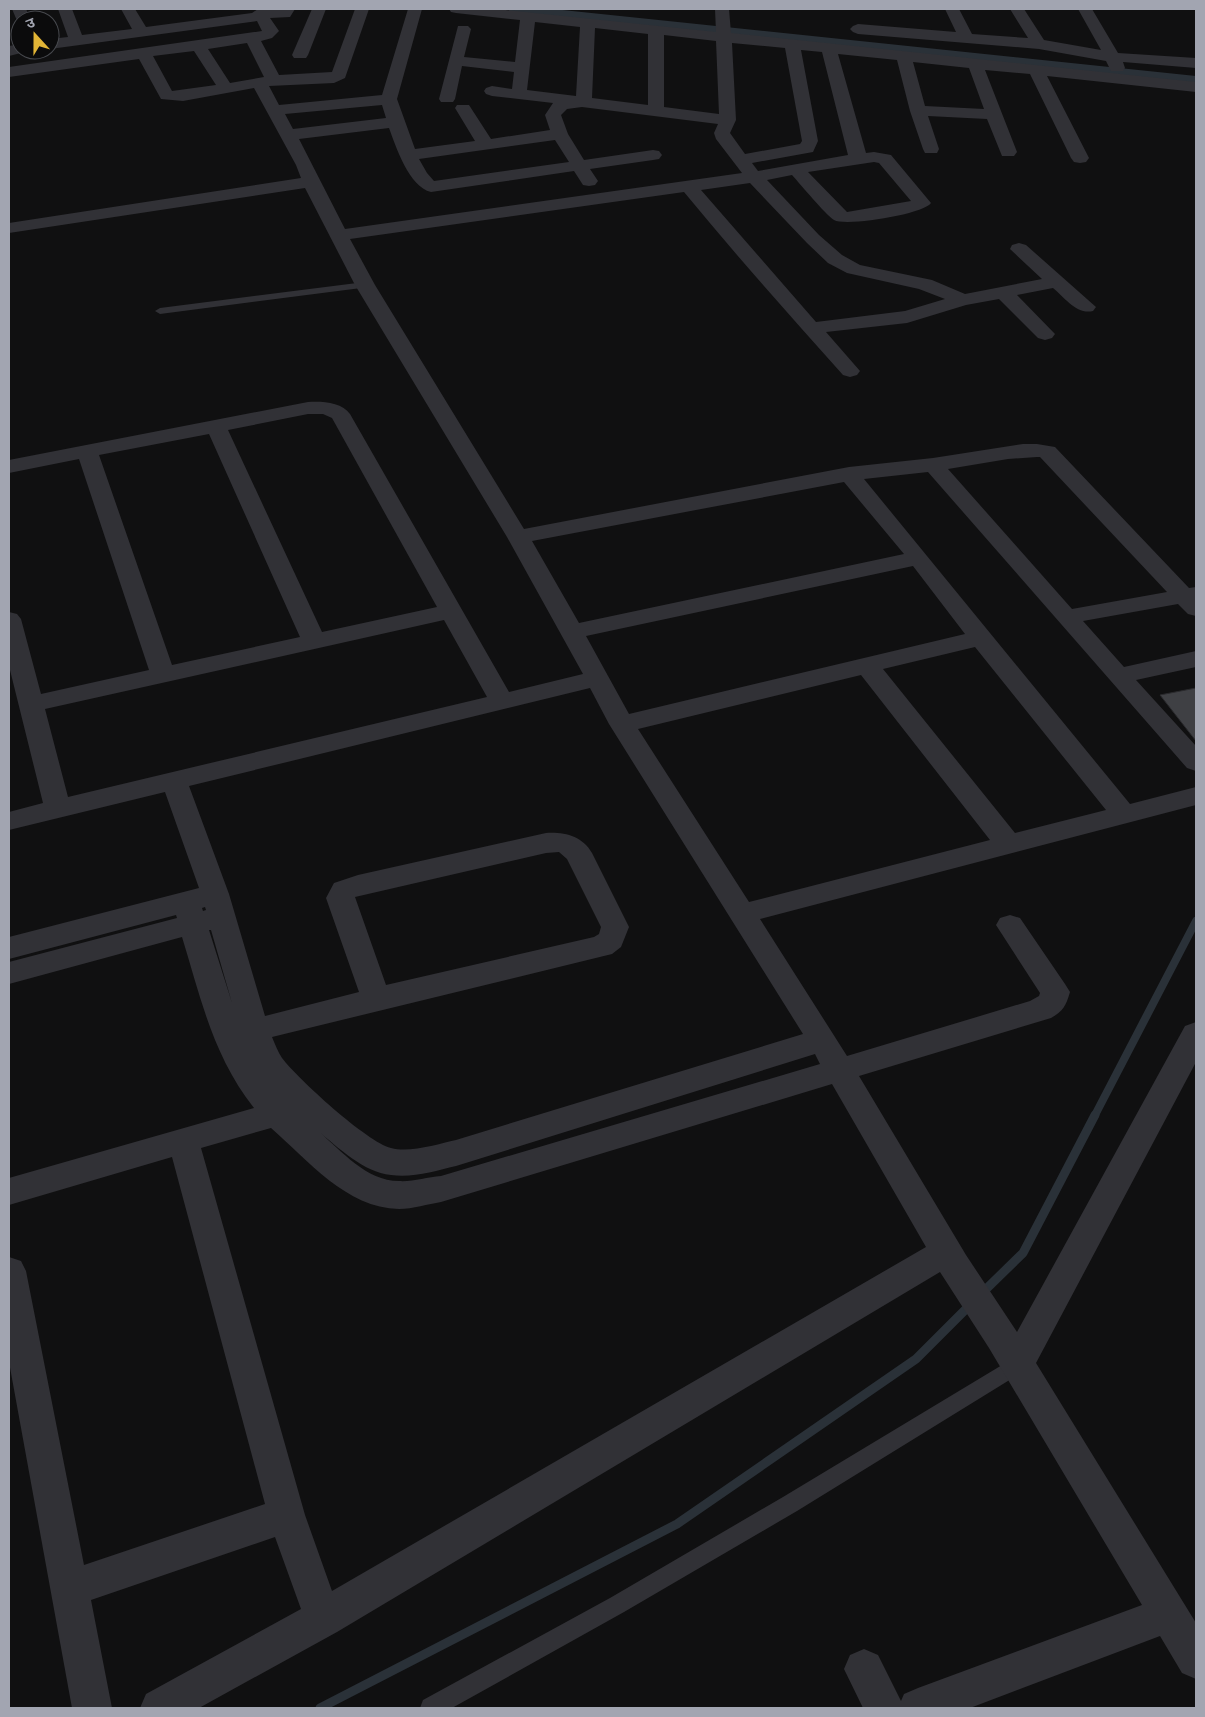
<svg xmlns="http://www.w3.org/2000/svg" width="1205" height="1717" viewBox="0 0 1205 1717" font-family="'DejaVu Sans','Noto Sans Devanagari',sans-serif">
<rect width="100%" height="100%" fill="#101011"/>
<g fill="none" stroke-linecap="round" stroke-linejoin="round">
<!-- stream-far1 -->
<polyline stroke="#2a3138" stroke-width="8" points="1094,1117 1196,921"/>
<!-- stream -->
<g stroke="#2a3138" stroke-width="9">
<polyline points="981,1294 1023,1253 1095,1115"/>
<polyline points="320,1708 677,1524 916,1359 971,1304"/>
</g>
<!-- canal -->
<polygon fill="#2a3138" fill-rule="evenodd" points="508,9 553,9 1196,76 1196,86 515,13 510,12"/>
</g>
<!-- building -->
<polygon fill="#3f4044" stroke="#2a2a2d" points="1196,688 1196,741 1160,695"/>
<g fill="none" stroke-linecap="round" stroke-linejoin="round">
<!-- lane -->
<g fill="#313136" fill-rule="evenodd">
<polygon points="365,282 369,283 370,285 369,287 160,314 155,311 160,308"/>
<polygon points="1017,1356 1024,1359 1027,1365 1024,1371 797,1511 624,1612 452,1708 420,1708 423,1700 610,1598 783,1497"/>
</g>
<!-- street -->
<g fill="#313136" fill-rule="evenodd">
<polygon points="12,9 26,9 31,20 20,20 20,24 18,23"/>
<path d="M58 9H72L82 35 132 29 121 9H135L146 27 252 13 258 9H295L290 17 270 18 279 31 272 38 261 41 279 75 332 72 355 9H369L345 78 334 83 269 86 279 105 382 95 408 9H422L397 99 415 149 475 141 455 108 457 105H469L491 139 550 130 545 115 553 103 492 96 486 94 484 91 486 88 492 86 512 89 514 72 462 66 455 99 453 102H441L439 99 458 26H468L471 29 464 57 515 62 520 20 456 13 451 12 449 9H496L716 32 715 9H729L731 33 1196 82V92L1047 76 1089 158 1086 162 1080 163 1074 162 1071 158 1030 74 985 70 1017 152 1014 156H1002L987 119 928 116 939 149 937 153H925L923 149 910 111 897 60 838 54 866 153 874 152 891 155 931 203C924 214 846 227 834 220 824 213 802 186 792 175L767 180 819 235 842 255 860 265 932 280 965 294 1042 279 1010 249 1012 245 1019 243 1026 245 1096 307 1093 311C1077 315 1065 298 1053 288L1017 295 1055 334 1052 338 1045 340 1038 338 999 299 966 305 907 323 826 332 860 371 857 375 850 377 843 375C789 315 735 254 684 192L350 239 375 285 524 529 849 467 933 458 1023 444H1037L1055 447 1189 588 1196 587V616L1188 614 1178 604 1083 621 1124 667 1196 651V667L1136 680 1196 746V771L1187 768 928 472 864 479 1130 804 1196 787V805L760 919 847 1056 1030 1001 1039 996 1040 993 996 925 1000 918 1010 915 1020 918 1065 984 1070 992C1066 1006 1063 1011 1051 1018L859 1076 966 1255 1017 1332 1185 1026 1196 1022V1062L1036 1363 1196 1623V1679L1182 1673 1160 1636 970 1708H863L844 1669 850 1655 864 1649 878 1655 901 1701 904 1694 918 1688 1142 1605 989 1348 940 1272 337 1632 199 1708H140L146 1694 301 1609 275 1537 91 1600 112 1708H72L9 1362V1257L21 1261 26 1271 84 1565 265 1504 172 1157 9 1205V1178L254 1108C213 1056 201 999 182 937L9 984V962L177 918 176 915 9 959V937L199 888 165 792 9 830V812L43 803 9 666V612L17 614 21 619 41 694 149 670 79 459 9 473V460L308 402C321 401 342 402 350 414L509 692 583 674 507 537 355 285 305 188 9 233V223L301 178 296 165 254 88 183 101 161 99 139 59 9 77V67L262 31 257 21 50 49V39L68 37ZM535 22 580 27 576 96 527 90ZM595 28 648 34V105L592 98ZM664 35 716 41 719 114 664 107ZM247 43 264 77 230 83 208 49ZM732 43 785 48 802 141 800 144 745 154 730 133 736 120ZM801 50 822 52 848 155 758 171 752 163 813 152 818 141ZM194 51 216 85 172 91 153 56ZM913 62 969 68 984 109 925 106ZM382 105 386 118 293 129 285 114ZM582 107 718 124 714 133 716 139 742 173 345 229 299 139 389 128C396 147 409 187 431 192L574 171 583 185 589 186 595 185 598 181 590 169 653 160 659 159 662 155 659 151 653 150 584 160 568 134 561 115 567 109ZM555 140 569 162 434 181 427 173 419 159ZM874 162 879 163 911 201 847 212 808 172ZM750 183 807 243 828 263 847 273 919 289 945 299 905 311 816 322 701 190ZM308 414H323L332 418 437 607 322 632 228 430ZM209 434 300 637 172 665 99 455ZM1037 457H1040L1167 592 1072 609 948 469 1008 459ZM844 482 904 554 579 623 532 541ZM913 566 965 634 629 714 586 636ZM444 620 487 697 68 797 45 709ZM975 647 1106 810 1015 833 883 669ZM861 675 990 840 749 902 638 729ZM590 688 609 724 803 1034 456 1140C438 1144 410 1153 391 1148 367 1142 298 1079 282 1058 278 1052 275 1044 272 1037L612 954 621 947 629 927 592 853C582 836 565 832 546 833L358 875 334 883 326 898 359 992 265 1016 229 894 189 786ZM559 852 567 859 601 927 599 934 594 937 386 985 355 897 546 853ZM205 907 206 910 203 911 202 908ZM209 930H211L232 1003ZM815 1054 820 1064 441 1176C427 1177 412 1182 399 1181 366 1181 342 1151 318 1131 339 1148 363 1172 391 1175 413 1178 435 1171 456 1166ZM832 1084 926 1247 332 1591 305 1515 201 1148 271 1128C308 1160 346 1208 399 1209 413 1209 428 1204 441 1202Z"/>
<polygon points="312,9 326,9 308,55 306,58 294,58 292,55"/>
<polygon points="945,9 959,9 972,34 1028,38 1010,9 1024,9 1044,40 1101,50 1078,9 1092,9 1118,53 1196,58 1196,68 1123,62 1125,68 1123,71 1111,71 1106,61 1039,49 858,34 853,32 850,29 853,26 858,24 956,32"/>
<polygon points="20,44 20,50 27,50 25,52 9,56 9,46"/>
</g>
</g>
<!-- border -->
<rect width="1205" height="1717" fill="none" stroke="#a2a5b1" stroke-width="20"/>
<!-- north arrow -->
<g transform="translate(35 35) rotate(339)"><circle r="24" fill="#0b0b0c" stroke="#47494e"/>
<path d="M0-4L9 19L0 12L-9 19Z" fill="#e2b536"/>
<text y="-8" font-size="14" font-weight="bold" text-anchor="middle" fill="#a2a5b1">उ</text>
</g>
</svg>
